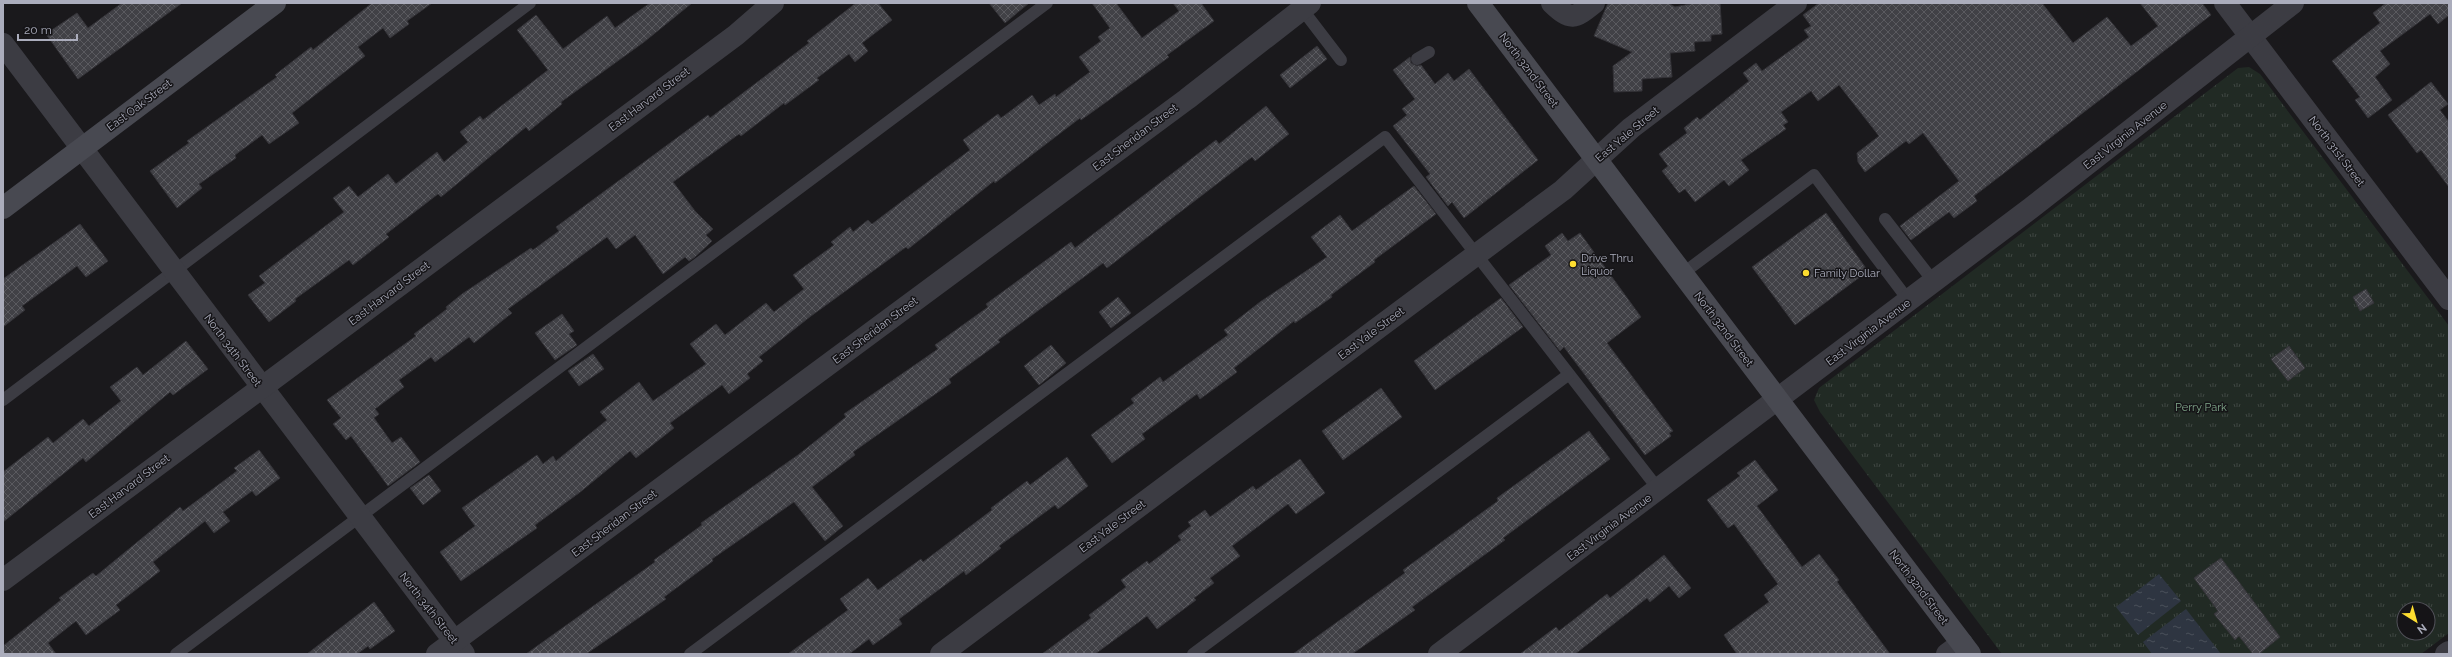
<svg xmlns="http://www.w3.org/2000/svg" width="2452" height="657" viewBox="0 0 2452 657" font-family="Raleway,sans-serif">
<defs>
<pattern id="park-tufts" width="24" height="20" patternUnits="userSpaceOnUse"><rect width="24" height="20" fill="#212a24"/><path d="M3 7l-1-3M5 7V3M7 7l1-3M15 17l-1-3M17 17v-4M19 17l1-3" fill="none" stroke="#3f4642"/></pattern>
<pattern id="water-ripples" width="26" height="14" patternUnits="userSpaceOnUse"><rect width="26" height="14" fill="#2e3541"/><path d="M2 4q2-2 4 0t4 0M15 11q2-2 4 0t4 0" fill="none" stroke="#4a505a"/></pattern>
<pattern id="building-cross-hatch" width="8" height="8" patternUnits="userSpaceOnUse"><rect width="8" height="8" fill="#414146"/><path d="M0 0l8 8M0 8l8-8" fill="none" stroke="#5a5a5f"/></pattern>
</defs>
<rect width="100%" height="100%" fill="#1a191c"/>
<!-- park -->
<path fill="url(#park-tufts)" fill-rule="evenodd" d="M2249 67 2260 74 2449 326V633L2421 654H2002L1820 412 1814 400 1819 388 2238 68ZM2404 609H2428V633H2404Z"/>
<!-- water -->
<g fill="url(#water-ripples)">
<polygon points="2159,574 2181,601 2138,635 2116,607"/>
<polygon points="2186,609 2221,654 2152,654 2143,642"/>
</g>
<!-- building -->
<g fill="url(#building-cross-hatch)" stroke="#343338">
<polygon points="122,3 182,3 78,79 46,34 77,13 88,28"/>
<polygon points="372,3 432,3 407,21 409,24 390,38 383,28 358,47 365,56 292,113 299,123 269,144 262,135 235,155 236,158 199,184 202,188 177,208 150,171 189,143 187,141 277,77 275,75 311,47 313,50"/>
<polygon points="650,3 692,3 644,42 561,102 562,104 529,131 526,127 441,197 438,194 386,234 389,237 353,265 349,260 295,299 296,301 269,322 248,295 265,283 259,276 344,212 333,198 349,186 358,197 388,174 396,184 437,152 444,162 468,142 460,132 480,116 483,120 548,70 517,30 536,15 563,49 607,16 615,28"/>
<polygon points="856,3 878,3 892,20 862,43 868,51 855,62 849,54 817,78 819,80 785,105 784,103 741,136 739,134 673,182 695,211 713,229 706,235 712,241 695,257 689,261 685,257 663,274 635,235 616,249 607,237 508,309 512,313 474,343 469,337 435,362 431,357 399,380 404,387 375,409 379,414 374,418 392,443 401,437 420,462 388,486 351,436 346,440 333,424 341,418 327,400 416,336 414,334 447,309 446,307 462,294 531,248 533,250 559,231 556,227 708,115 710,118 809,43 807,41"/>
<polygon points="989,3 1029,3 1005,23"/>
<polygon points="1092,3 1116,3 1142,38 1179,11 1173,3 1201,3 1214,21 1167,55 1169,57 1081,120 1080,118 995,183 994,181 908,249 906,247 811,316 759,357 763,361 747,374 750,378 729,394 722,385 670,423 674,428 636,458 630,451 579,493 535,525 537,528 461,581 440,552 475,526 462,508 537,455 543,464 553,456 556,461 607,420 600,412 639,382 653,401 706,364 690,344 716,324 725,335 766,303 774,312 804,289 793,275 834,245 831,242 850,227 853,232 868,220 872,224 970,150 963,140 998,114 1001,118 1032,95 1039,105 1055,94 1056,97 1090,72 1079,57 1101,41 1098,37 1110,28"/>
<polygon points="1608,3 1668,3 1675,7 1695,3 1720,3 1722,34 1711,35 1711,41 1694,42 1695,51 1670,53 1672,77 1642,79 1642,91 1614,92 1613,66 1632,52 1594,36"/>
<polygon points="1819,3 2042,3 2073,43 2107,17 2131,46 2158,26 2140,3 2202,3 2211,15 1974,196 1977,201 1954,218 1949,212 1911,240 1900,226 1959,181 1923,133 1909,144 1906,141 1865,172 1858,162 1857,153 1879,136 1839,85 1818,101 1811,91 1781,112 1788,122 1783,125 1786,129 1741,160 1749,170 1729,186 1724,180 1695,202 1685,189 1679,193 1662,171 1668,166 1659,154 1687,133 1684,128 1697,117 1700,120 1749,81 1743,73 1756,63 1762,71 1809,37 1804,30 1811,26 1803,15"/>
<polygon points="2386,3 2449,3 2449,15 2438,24 2430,14 2380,51 2390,64 2375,77 2392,100 2368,118 2355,100 2360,97 2332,61 2380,23 2373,13"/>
<polygon points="1317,46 1327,59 1290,88 1280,75"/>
<polygon points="1410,57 1411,63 1417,66 1421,65 1435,84 1448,73 1454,81 1469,69 1538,160 1464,218 1452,202 1448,206 1426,177 1430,174 1393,126 1407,115 1402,109 1415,99 1393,70"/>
<polygon points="2431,82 2448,104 2440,110 2449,122 2449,187 2421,150 2417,153 2388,115"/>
<polygon points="1266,106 1289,134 1255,161 1252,157 1107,268 1103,263 998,340 1000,342 949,379 951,383 853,452 855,455 812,487 843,526 825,541 794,502 712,559 713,561 664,597 666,599 586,654 526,654 655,562 654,560 702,525 701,523 798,455 846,417 844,414 938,349 935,345 988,307 986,304 1071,242 1075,248 1216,140 1219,144"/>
<polygon points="1414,186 1436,214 1374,260 1375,262 1331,295 1332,297 1295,323 1294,321 1234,368 1237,372 1200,399 1197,394 1142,434 1145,439 1112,463 1091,435 1134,403 1131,399 1160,377 1163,382 1228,335 1224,330 1260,302 1327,257 1311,237 1340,215 1352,231"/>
<polygon points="1826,213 1868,271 1795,325 1752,267"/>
<polygon points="80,224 108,261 86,277 77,266 22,306 25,310 3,327 3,279"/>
<polygon points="1562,233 1568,241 1580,233 1641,317 1607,343 1673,431 1669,433 1671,436 1645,455 1564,347 1560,351 1509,285 1551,255 1545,246"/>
<polygon points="2366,289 2374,303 2360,311 2353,297"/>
<polygon points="1118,297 1131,313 1111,328 1099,312"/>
<polygon points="1501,298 1523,327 1435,390 1414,361"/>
<polygon points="562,314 574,331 569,334 577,345 555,360 535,333"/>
<polygon points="186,341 208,369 173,395 170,392 86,462 83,458 3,522 3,472 48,437 53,443 83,419 89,426 121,401 110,387 137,367 143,375"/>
<polygon points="1051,345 1066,363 1039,385 1024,366"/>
<polygon points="2289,346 2305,368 2288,381 2271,359"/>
<polygon points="593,354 604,369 579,386 568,371"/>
<polygon points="1381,388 1402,417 1343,460 1322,431"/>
<polygon points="1589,431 1610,459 1503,538 1505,540 1412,607 1415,610 1352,654 1293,654 1405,573 1403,570 1498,501 1497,498"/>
<polygon points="259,450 280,478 256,496 252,491 223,512 230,521 214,533 205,521 153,562 160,571 116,605 120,610 86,635 76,621 48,643 56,654 3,654 3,646 61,600 59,598 93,573 96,576 180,507 183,511 237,471 234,468"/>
<polygon points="1067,457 1088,486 1058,509 1055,505 999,546 1001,548 966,575 964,571 899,619 902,624 873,645 869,639 849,654 788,654 848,610 840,599 868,578 878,590 921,559 923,562 992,510 991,508 1027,481 1030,485"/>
<polygon points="1300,459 1325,493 1296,514 1288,504 1232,546 1240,556 1210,578 1214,583 1194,598 1196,600 1157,629 1147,616 1095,654 1042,654 1091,618 1089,615 1126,587 1121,580 1147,561 1149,564 1181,540 1178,536 1191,526 1188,522 1205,510 1210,517 1253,486 1256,490"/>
<polygon points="1755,460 1778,490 1757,506 1802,567 1819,554 1839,580 1837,582 1890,654 1737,654 1724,635 1769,602 1764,595 1778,584 1734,524 1728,528 1707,500 1740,476 1737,473"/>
<polygon points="429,475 441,491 423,505 410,488"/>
<polygon points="1664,555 1691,588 1679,598 1669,586 1650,602 1647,598 1575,654 1520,654 1556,627 1559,631 1607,594 1610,598"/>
<polygon points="2221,558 2280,637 2259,654 2253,654 2239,636 2235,640 2214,614 2218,611 2194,578"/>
<polygon points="374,602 395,631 370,649 368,646 357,654 307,654"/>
</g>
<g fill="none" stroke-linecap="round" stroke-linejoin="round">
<!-- lane -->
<g stroke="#3c3c43" stroke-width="12">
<polyline points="1302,9 1341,60"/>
<polyline points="1417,59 1429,52"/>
<polyline points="1885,219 1934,282"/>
<polyline points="1682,274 1814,175 1909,301"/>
<polyline points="3,400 530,3"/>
<polyline points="176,654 1047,3"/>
<polyline points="690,654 1385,137 1659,490"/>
<polyline points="1193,654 1568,375"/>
</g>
<!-- street -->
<g stroke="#3c3c43" stroke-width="22">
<path d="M1552 3C1571 21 1574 19 1594 3"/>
<polyline points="2225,3 2449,299"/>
<polyline points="3,44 464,654"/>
<polyline points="3,580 736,35 773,3"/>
<polyline points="437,654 1187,99 1310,3"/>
<polyline points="941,654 1563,190 1631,128 1796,3"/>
<polyline points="1439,654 2031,208 2293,3"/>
<polyline points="1947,654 1962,643"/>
<polyline points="2446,654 2449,652"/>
</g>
<!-- secondary -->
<g stroke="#484951" stroke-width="22">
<polyline points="1478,3 1970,654"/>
<polyline points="3,208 275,3"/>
</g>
</g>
<!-- markers -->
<g fill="#fddd30" stroke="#151417" stroke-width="1.5">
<circle cx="1573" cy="264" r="4"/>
<circle cx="1806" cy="273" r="4"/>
</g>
<g text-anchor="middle" stroke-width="3" stroke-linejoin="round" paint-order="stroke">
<!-- street labels -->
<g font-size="11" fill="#abadbc" stroke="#151417">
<text transform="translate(1529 70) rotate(53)" y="4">North 32nd Street</text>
<text transform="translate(649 99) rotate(-37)" y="4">East Harvard Street</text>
<text transform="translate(139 105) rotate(-37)" y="4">East Oak Street</text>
<text transform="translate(1627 134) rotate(-40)" y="4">East Yale Street</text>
<text transform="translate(2125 135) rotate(-38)" y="4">East Virginia Avenue</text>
<text transform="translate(1135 137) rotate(-37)" y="4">East Sheridan Street</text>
<text transform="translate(2337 151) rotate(53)" y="4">North 31st Street</text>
<text transform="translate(389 293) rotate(-37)" y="4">East Harvard Street</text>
<text transform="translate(1724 329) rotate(53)" y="4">North 32nd Street</text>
<text transform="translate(875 330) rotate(-37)" y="4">East Sheridan Street</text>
<text transform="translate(1868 332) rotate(-37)" y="4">East Virginia Avenue</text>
<text transform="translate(1371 333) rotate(-37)" y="4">East Yale Street</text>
<text transform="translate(233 350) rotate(53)" y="4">North 34th Street</text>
<text transform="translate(129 486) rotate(-37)" y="4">East Harvard Street</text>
<text transform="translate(614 523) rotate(-37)" y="4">East Sheridan Street</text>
<text transform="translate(1112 526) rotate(-37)" y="4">East Yale Street</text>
<text transform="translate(1609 527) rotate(-37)" y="4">East Virginia Avenue</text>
<text transform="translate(1919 587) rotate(53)" y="4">North 32nd Street</text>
<text transform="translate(429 608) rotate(52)" y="4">North 34th Street</text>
</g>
<!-- poi labels -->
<g font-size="11" fill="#abadbc" stroke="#151417" text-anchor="start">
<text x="1581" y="262">Drive Thru<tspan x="1581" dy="13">Liquor</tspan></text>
<text x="1814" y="277">Family Dollar</text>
</g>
<!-- park labels -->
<g font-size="11" fill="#81a88b" stroke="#151417">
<text x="2201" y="411">Perry Park</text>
</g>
</g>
<!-- border -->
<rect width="2452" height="657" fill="none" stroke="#abadbc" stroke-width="8"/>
<!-- north arrow -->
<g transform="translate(2416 621) rotate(143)"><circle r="19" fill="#151417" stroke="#515159"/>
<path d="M0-3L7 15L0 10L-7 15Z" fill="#fddd30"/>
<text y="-6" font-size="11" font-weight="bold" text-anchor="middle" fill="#abadbc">N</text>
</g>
<!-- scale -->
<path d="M18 34v6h59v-6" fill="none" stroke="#abadbc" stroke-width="2"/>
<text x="24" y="34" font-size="12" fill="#abadbc" stroke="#151417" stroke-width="3" paint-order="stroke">20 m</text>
</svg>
